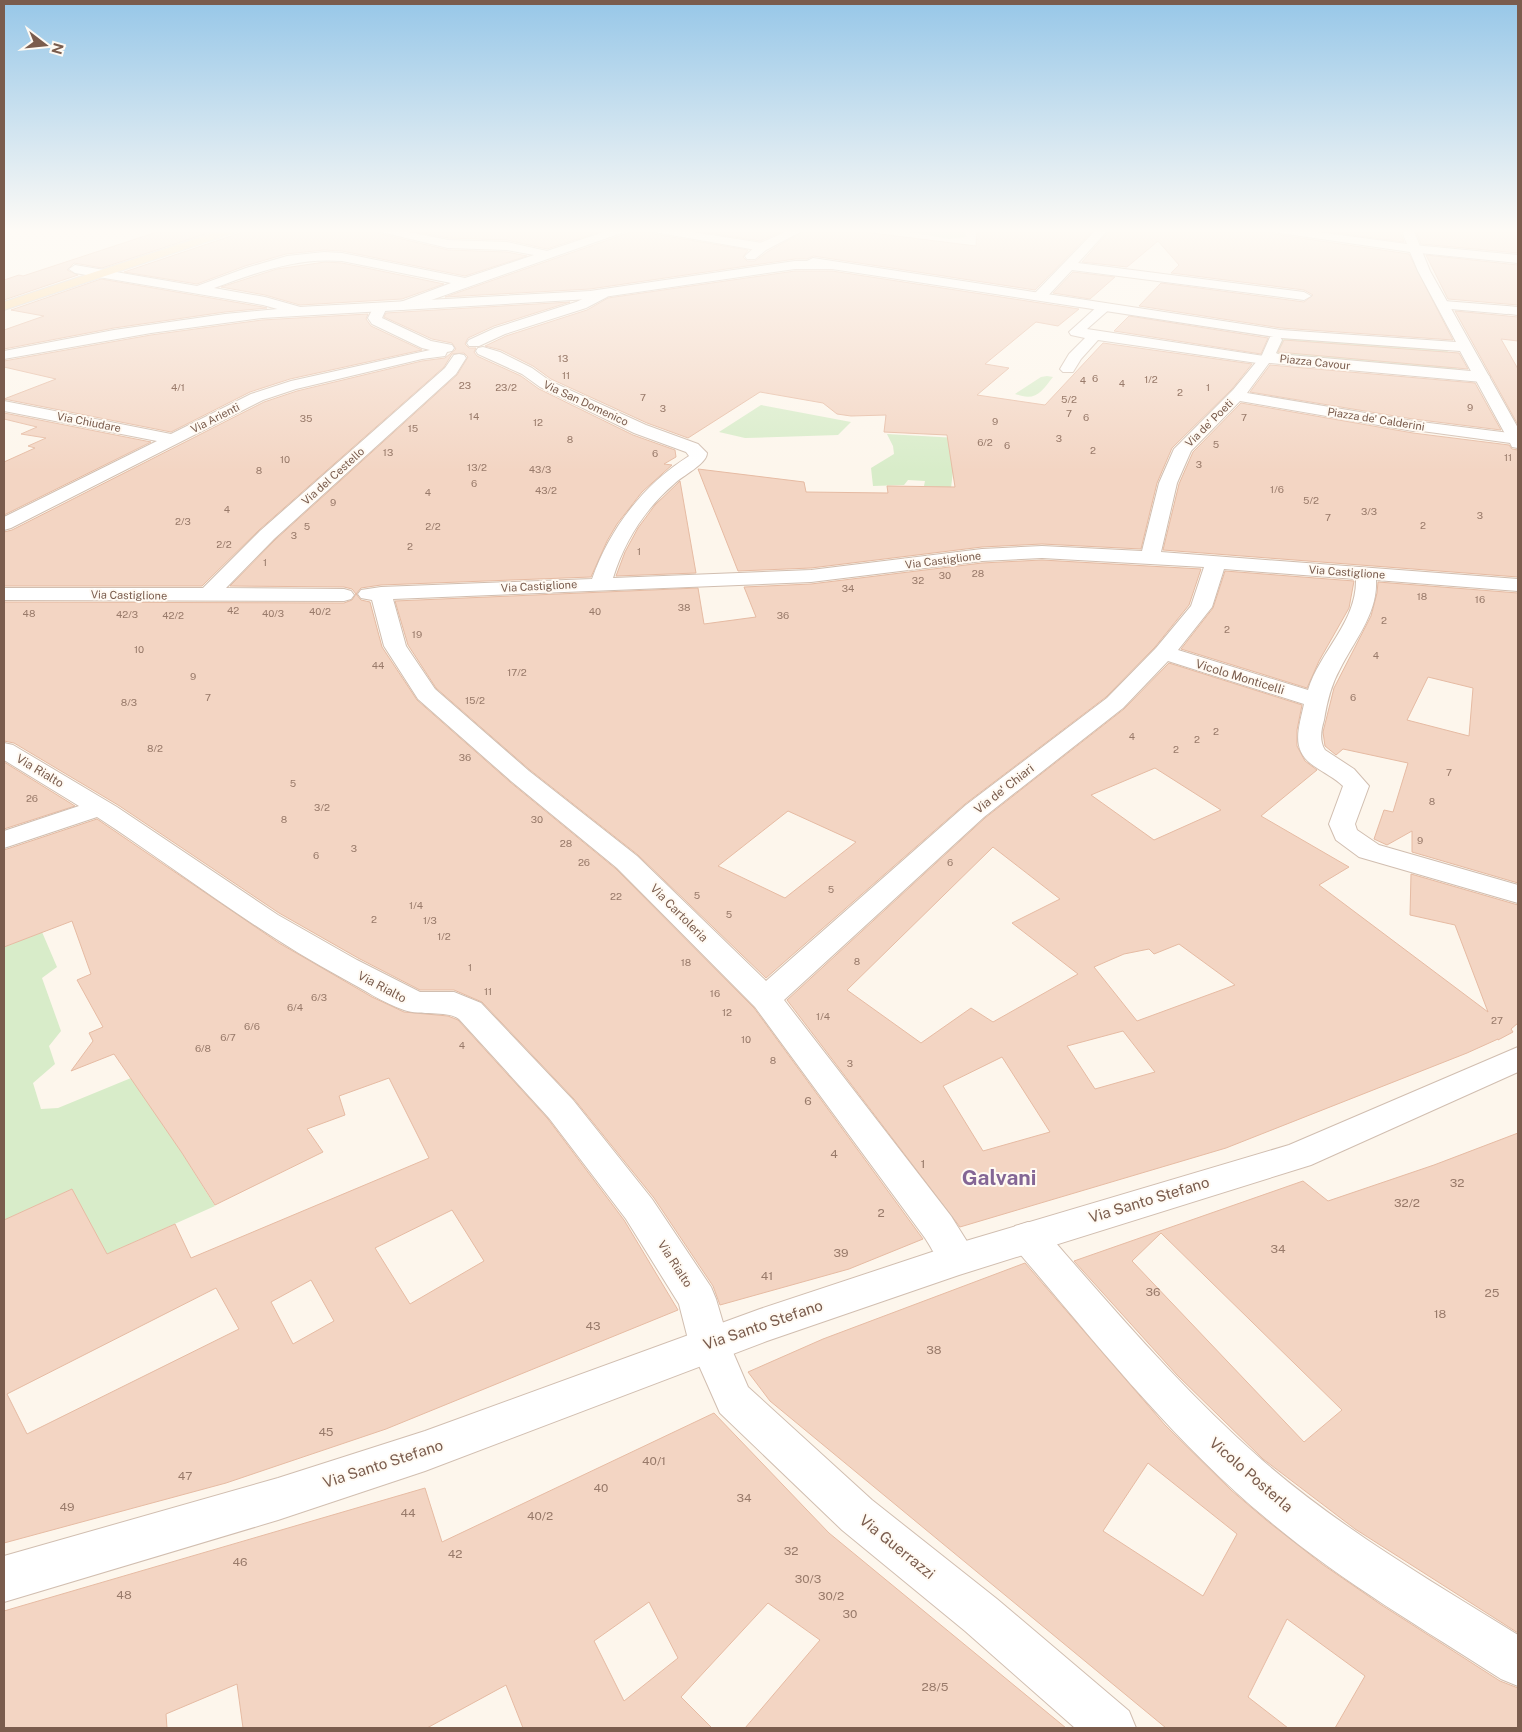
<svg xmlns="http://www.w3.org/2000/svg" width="1522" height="1732" viewBox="0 0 1522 1732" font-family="'Public Sans',sans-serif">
<rect width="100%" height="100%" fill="#fdf6ec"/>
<!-- green -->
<g fill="#d8ecc9">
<polygon points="891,229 976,229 966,232 966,237 949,239"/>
<polygon points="1291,338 1447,350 1458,371 1286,357 1276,352 1282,339"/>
<path d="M1047 376 1053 377C1041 392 1036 402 1015 394L1041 377Z"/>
<polygon points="761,405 851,422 838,435 745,438 719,432"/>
<polygon points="887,434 957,438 951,488 924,486 925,481 908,480 904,485 873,486 871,468 894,454 893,446"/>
<polygon points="42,932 57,967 42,978 61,1031 49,1046 55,1064 33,1083 41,1109 58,1108 131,1078 182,1153 215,1206 107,1254 72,1189 4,1220 4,947"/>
</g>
<!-- building -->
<g fill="#f3d5c3" stroke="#e6bba3" fill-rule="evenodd">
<polygon points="161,229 220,229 102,268 74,263 67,270 78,275 4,300 4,280 19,275 23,276 157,232 161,233"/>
<polygon points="243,229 373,229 377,233 448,250 507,252 527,256 465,276 342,251 324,250 286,254 245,266 197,284 124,272 240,233"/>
<polygon points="402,229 608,229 547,249 507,240 448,238"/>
<polygon points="631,229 646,229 654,234 748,250 743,257 747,261 755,261 767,252 808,229 840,229 976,246 977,229 1095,229 1035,290 813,256 807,259 795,259 590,289 445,297 628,233"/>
<polygon points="683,229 788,229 760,241"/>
<polygon points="1111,229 1265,229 1273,234 1409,254 1453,340 1281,328 1139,306 1161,283 1304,302 1313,295 1304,290 1171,273 1179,265 1158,241 1127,267 1082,262"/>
<polygon points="1306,229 1399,229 1404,242"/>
<polygon points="1415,229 1481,229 1518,232 1518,253 1421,244"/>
<polygon points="1426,255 1518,265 1518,305 1448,299"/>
<polygon points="325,262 342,263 444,284 402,299 300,305 265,295 221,287 277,269"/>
<polygon points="795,271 832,271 1079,309 1058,326 1036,322 985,364 1009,368 977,395 1045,405 1103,343 1252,364 1232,389 1172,448 1157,483 1141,549 1042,544 982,547 811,568 738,571 698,469 804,482 806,492 888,493 887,486 955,487 947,435 884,432 886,415 851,416 837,414 823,403 760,392 688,438 647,423 551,379 533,366 501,350 485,346 506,336 587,310 608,298"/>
<polygon points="1073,272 1115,277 1090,299 1053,293"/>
<polygon points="101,279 263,307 267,308 225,312 114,328 4,349 4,330 44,316 11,310"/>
<polygon points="570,302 494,326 468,338 465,344 469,348 476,348 474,352 477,356 521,376 539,389 633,435 675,450 676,457 664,464 672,465 642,492 617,524 607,541 591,577 381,585 361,588 356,594 361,600 370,602 382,647 417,700 510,782 616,869 754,1008 923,1239 849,1269 720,1305 713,1286 654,1198 574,1099 482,1002 454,990 420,990 358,958 279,913 118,805 14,743 4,741 4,602 344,603 352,600 356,594 352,589 344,587 230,586 275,540 457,375 468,357 464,353 452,354 444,367 259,530 202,586 4,586 4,532 12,530 264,402 297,391 422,361 445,358 456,349 452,343 432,339 384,317 386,313"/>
<polygon points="1455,311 1518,317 1518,341 1501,339 1518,369 1518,425"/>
<polygon points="368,314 366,319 371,326 422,350 290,379 250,392 171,432 4,399 56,379 4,367 4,361 151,335 262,320"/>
<polygon points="1129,316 1268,338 1261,354 1114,331"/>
<polygon points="1284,340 1459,353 1468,369 1278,352"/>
<polygon points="1270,365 1475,383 1501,430 1413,419 1250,392"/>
<polygon points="1241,403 1413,433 1509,445 1512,449 1518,450 1518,577 1163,550 1179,484 1193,452"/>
<polygon points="4,413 151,442 4,515 4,462 35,448 28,446 46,438 21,434 37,427 4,419"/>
<polygon points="680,481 696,573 616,576 625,552 638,528 655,505"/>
<path d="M1042 560 1201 569 1189 605 1155 647 1106 697 965 804 766 978 638 855 530 770 436 688 408 645 395 601 698 588 704 624 756 617 744 587 811 584 982 563ZM788 811 856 842 785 898 718 866Z"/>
<polygon points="1225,571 1354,581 1349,608 1319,661 1307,688 1181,649 1213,608"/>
<path d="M1378 582 1518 593V883L1412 852V831L1387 845 1374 839 1384 810 1393 812 1408 763 1343 749 1336 755 1325 746 1323 732 1334 688 1371 616 1377 593ZM1428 677 1473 688 1469 736 1407 720Z"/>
<path d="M1169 663 1302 705 1297 730V746L1305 761 1317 770 1261 816 1349 867 1319 885 1488 1012 1455 925 1410 915 1411 874 1518 905V1023L1511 1029 1513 1032 1498 1040V1039L1467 1053 1226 1148 960 1227 787 1000 985 818 1124 709ZM1155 768 1221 810 1154 840 1091 795ZM993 847 1060 899 1012 923 1078 974 993 1022 971 1008 921 1043 847 990ZM1179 944 1235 985 1137 1021 1094 967 1124 954 1149 949 1154 954ZM1123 1031 1155 1072 1095 1089 1067 1046ZM1002 1057 1050 1132 983 1151 943 1086Z"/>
<polygon points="4,762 75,806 4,829"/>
<path d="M97 819 279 943 372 997 404 1012 448 1016 458 1020 548 1119 624 1220 678 1310 386 1429 226 1483 4 1543V1220L72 1189 107 1254 175 1224 191 1258 429 1158 389 1078 339 1096 345 1115 307 1129 323 1152 215 1205 182 1153 114 1054 71 1071 93 1041 89 1033 103 1027 77 980 91 974 72 921 4 947V850ZM452 1210 484 1261 410 1304 375 1248ZM311 1280 334 1321 293 1344 271 1302ZM216 1288 239 1329 27 1434 7 1394Z"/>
<path d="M1518 1133V1633L1355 1529 1263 1459 1177 1375 1074 1261 1303 1181 1328 1201 1434 1165ZM1161 1233 1342 1410 1304 1442 1132 1261Z"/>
<path d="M1025 1263 1165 1425 1231 1490 1266 1520 1322 1564 1380 1604 1500 1681 1518 1688V1728H1335L1365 1676 1287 1619 1248 1697 1288 1728H1166L770 1401 748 1372 823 1339ZM1148 1463 1237 1534 1203 1596 1103 1531Z"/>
<path d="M714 1413 829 1533 1066 1728H745L820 1640 768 1603 681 1697 712 1728H523L506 1685 427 1728H243L237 1684 166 1714 167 1728H4V1611L425 1488 442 1542ZM649 1602 678 1658 624 1701 594 1641Z"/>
</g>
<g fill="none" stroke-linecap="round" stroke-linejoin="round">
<defs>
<g id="pedestrian">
<polygon points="648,229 673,229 762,243 768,247 762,251 654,232"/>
<polygon points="1414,245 1518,255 1518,263 1410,252 1408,249"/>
<polygon points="1105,303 1112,307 1087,329 1264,356 1269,357 1271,360 1269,363 1264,364 1098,340 1081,359 1073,372 1063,372 1060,369 1069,354 1085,338 1071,335 1069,332 1100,304"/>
<polygon points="1507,306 1518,307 1518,315 1502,313 1500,310 1502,307"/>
<polygon points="1413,421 1518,434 1518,444 1407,429 1405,426 1407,423"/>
</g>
<g id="minor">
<path d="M375 229H395L448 240 507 242 547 251 613 229H629L627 231 403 310 398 309 396 306 398 303 451 283 342 261C296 257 256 273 214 288L265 297 304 308 306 311 304 314 299 315 263 305 75 273 69 269 75 265 197 286 246 268 287 256 324 252 342 253 465 278 534 255 507 250 448 248 377 231Z"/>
<polygon points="792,229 806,229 766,250 755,259 747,259 745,256 758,244"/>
<polygon points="1097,229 1109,229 1078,263 1304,292 1311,296 1304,300 1072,270 1044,300 1034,300 1032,297 1034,294"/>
<polygon points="602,290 607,291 609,294 607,297 586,308 505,334 479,346 469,346 467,343 469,340 495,328 576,302"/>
<polygon points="1444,301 1507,306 1514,310 1507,314 1439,308 1437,305 1439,302"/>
<polygon points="380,303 387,307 382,318 431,341 452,345 454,348 452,351 447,352 445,356 422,359 296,389 263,400 11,528 4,530 4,517 157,441 4,411 4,401 171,434 251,394 291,381 430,350 422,348 372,324 368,318 375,304"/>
<path d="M1275 336 1280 337 1282 340 1276 353 1278 354 1482 372 1487 374 1490 377 1487 380 1482 382 1269 363 1247 393 1413 421 1419 423 1421 426 1419 429 1413 431 1240 401 1191 451 1177 483 1161 552 1518 579V591L1376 580C1378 613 1354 641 1340 669 1331 685 1327 702 1324 720 1321 730 1319 741 1325 750L1354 769 1369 786 1355 824 1357 830 1379 845 1518 885V903L1359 857 1336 840 1329 824 1343 786C1335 778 1324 773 1314 766 1290 750 1299 728 1304 704L1168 661 1123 708 984 817 784 1000 951 1216 978 1259 972 1270C943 1280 939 1259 925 1238L755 1007 617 868 511 781 418 699 384 646 372 600 361 598 358 594 361 590 381 587 592 579C610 528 644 484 689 456L686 452 634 433 540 387 522 374 478 354 476 351 478 348 483 347 500 352 532 368 550 381 646 425 698 444 707 453C707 464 682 476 674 484 645 509 624 542 613 578L811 570 982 549 1042 546 1142 551 1159 483 1174 449 1233 390 1262 355 1270 337ZM1042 558 1204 567 1191 606 1156 648 1107 698 966 805 766 981 637 856 529 771 435 689 406 646 393 599 811 582 982 561ZM1224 569 1356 579C1357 622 1320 651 1308 690L1178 650 1212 607Z"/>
<polygon points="459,354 464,355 466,358 456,374 274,539 226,588 344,589 351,591 354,595 351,599 344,601 4,600 4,588 203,588 260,531 445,368 454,355"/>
<path d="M4 743 13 745 117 807 278 915 357 960 420 992H454L481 1003 573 1100 652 1199 711 1287 716 1299 729 1343 748 1387 872 1500 997 1599 1129 1711 1136 1728H1075L965 1631 842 1530 720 1413 689 1343 679 1304 626 1219 549 1118 459 1019C447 1010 422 1016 404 1010 383 1003 363 989 344 979 256 932 180 871 97 817L4 848V831L79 806 4 760Z"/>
<path d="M1028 1222 1041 1226C1112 1307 1181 1389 1262 1460 1340 1528 1431 1581 1518 1635V1686L1501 1679C1422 1628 1339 1580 1267 1519 1172 1440 1095 1342 1015 1248L1010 1237 1015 1226Z"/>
</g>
<g id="tertiary">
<polygon points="1267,229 1295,229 1407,244 1401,229 1413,229 1430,271 1518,428 1518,448 1512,447 1510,443 1460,351 1281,338 832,269 795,269 590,299 262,318 151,333 4,359 4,351 114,330 225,314 299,307 590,291 795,261 807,261 813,258 1281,330 1456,342 1418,271 1410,252 1273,232"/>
<polygon points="1518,1047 1518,1072 1311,1165 959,1275 767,1341 425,1471 278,1520 4,1602 4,1556 278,1478 425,1431 760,1309 959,1243 1289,1145"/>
</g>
<polygon id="primary" points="225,229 241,229 239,231 4,310 4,302"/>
</defs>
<!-- pedestrian casing -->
<use href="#pedestrian" stroke="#d1beb0" stroke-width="2"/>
<!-- minor casing -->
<use href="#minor" stroke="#d1beb0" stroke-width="2"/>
<!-- tertiary casing -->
<use href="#tertiary" stroke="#d1beb0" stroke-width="2"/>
<!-- primary casing -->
<use href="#primary" stroke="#dad1cd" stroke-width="2"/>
<!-- pedestrian -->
<use href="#pedestrian" fill="#fff" fill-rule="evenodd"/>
<!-- minor -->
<use href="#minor" fill="#fff" fill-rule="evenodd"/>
<!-- tertiary -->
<use href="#tertiary" fill="#fff" fill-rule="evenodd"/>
<!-- primary -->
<use href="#primary" fill="#fbd9a5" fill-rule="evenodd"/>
</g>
<!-- sky -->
<linearGradient id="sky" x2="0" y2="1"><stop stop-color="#97c7e8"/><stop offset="0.49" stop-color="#fefbf6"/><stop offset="1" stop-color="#fefbf6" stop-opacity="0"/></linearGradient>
<rect width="1522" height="471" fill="url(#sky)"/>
<g text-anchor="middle" stroke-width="4" stroke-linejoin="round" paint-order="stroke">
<!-- number labels -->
<g font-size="10" fill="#987a6a">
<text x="563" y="362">13</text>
<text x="566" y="379">11</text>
<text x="1095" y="382">6</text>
<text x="1151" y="383">1/2</text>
<text x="1083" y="384">4</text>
<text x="1122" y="387">4</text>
<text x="465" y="389">23</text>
<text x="178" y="391">4/1</text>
<text x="506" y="391">23/2</text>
<text x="1208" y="391">1</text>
<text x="1180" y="396">2</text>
<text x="643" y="401">7</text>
<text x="1069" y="403">5/2</text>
<text x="1470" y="411">9</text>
<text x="663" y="412">3</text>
<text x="1069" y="417">7</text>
<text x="474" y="420">14</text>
<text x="1086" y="421">6</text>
<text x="1244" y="421">7</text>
<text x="306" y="422">35</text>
<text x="995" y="425">9</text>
<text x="538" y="426">12</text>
<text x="413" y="432">15</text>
<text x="1059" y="442">3</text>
<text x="570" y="443">8</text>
<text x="985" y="446">6/2</text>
<text x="1216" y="448">5</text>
<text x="1007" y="449">6</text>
<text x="1093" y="454">2</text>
<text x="388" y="456">13</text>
<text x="655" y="457">6</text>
<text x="1508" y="461">11</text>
<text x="285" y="463">10</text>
<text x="1199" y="468">3</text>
<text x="477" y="471">13/2</text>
<text x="540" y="473">43/3</text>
<text x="259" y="474">8</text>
<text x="474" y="487">6</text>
<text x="1277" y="493">1/6</text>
<text x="546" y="494">43/2</text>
<text x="428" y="496">4</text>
<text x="1311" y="504">5/2</text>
<text x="333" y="506">9</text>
<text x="227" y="513">4</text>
<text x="1369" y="515">3/3</text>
<text x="1480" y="519">3</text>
<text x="1328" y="521">7</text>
<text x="183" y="525">2/3</text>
<text x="1423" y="529">2</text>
<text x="307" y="530">5</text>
<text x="433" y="530">2/2</text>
<text x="294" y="539">3</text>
<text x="224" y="548">2/2</text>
<text x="410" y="550">2</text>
<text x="639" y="555">1</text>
<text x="265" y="566">1</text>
<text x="978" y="577">28</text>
<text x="945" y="579">30</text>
<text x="918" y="584">32</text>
<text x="848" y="592">34</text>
<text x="1422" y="600">18</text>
<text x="1480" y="603">16</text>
<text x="684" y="611">38</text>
<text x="233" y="614">42</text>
<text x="320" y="615">40/2</text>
<text x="595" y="615">40</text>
<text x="29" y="617">48</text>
<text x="273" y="617">40/3</text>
<text x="127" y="618">42/3</text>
<text x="173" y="619">42/2</text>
<text x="783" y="619">36</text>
<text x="1384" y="624">2</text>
<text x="1227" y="633">2</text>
<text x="417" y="638">19</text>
<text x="139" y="653">10</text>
<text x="1376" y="659">4</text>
<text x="378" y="669">44</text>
<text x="517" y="676">17/2</text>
<text x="193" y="680">9</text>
<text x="208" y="701">7</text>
<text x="1353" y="701">6</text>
<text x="475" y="704">15/2</text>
<text x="129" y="706">8/3</text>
<text x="1216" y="735">2</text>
<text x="1132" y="740">4</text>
<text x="1197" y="743">2</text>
<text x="155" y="752">8/2</text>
<text x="1176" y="753">2</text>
<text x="465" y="761">36</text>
<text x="1449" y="776">7</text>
<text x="293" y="787">5</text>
<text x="32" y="802">26</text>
<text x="1432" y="805">8</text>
<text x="322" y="811">3/2</text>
<text x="284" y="823">8</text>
<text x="537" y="823">30</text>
<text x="1420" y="844">9</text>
<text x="566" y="847">28</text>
<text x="354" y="852">3</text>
<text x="316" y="859">6</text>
<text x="584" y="866">26</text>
<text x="950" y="866">6</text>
<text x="831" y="893">5</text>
<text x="697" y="899">5</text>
<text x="616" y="900">22</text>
<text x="416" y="909">1/4</text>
<text x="729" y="918">5</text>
<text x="374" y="923">2</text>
<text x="430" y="924">1/3</text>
<text x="444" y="940">1/2</text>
<text x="857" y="965">8</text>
<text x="686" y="966">18</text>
<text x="470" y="971">1</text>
<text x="488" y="995">11</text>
<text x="715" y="997">16</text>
<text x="319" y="1001">6/3</text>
<text x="295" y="1011">6/4</text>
<text x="727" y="1016">12</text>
<text x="823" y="1020">1/4</text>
<text x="1497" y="1024">27</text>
<text x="252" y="1030">6/6</text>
<text x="228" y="1041">6/7</text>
<text x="746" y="1043">10</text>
<text x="462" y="1049">4</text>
<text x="203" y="1052">6/8</text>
<text x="773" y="1064">8</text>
<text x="850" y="1067">3</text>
</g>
<!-- far-street labels -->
<g font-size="11" fill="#7a5c4d" stroke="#fffaf3">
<text transform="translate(1315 362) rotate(6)" y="4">Piazza Cavour</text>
<text transform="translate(586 403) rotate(25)" y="4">Via San Domenico</text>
<text transform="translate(215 418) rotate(-27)" y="4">Via Arienti</text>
<text transform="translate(1376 419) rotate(9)" y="4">Piazza de' Calderini</text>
<text transform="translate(89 422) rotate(11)" y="4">Via Chiudare</text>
<text transform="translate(1209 423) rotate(-45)" y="4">Via de' Poeti</text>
<text transform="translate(333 476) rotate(-42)" y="4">Via del Cestello</text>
<text transform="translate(943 560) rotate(-7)" y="4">Via Castiglione</text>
<text transform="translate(1347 572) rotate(4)" y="4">Via Castiglione</text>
<text transform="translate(539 586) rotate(-3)" y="4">Via Castiglione</text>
<text transform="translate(129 595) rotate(1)" y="4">Via Castiglione</text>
</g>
<!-- street labels -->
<g font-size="12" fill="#7a5c4d" stroke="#fffaf3">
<text transform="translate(1240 677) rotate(17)" y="4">Vicolo Monticelli</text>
<text transform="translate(40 771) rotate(31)" y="4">Via Rialto</text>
<text transform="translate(1004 789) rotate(-38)" y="4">Via de' Chiari</text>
<text transform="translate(679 913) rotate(45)" y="4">Via Cartoleria</text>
<text transform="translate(382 987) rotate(28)" y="4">Via Rialto</text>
<text transform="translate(675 1264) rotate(57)" y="4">Via Rialto</text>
</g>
<!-- near-number labels -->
<g font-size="12" fill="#987a6a">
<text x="808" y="1105">6</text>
<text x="834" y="1158">4</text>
<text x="923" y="1168">1</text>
<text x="1457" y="1187">32</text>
<text x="1407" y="1207">32/2</text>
<text x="881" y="1217">2</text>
<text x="1278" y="1253">34</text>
<text x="841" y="1257">39</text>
<text x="767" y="1280">41</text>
<text x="1153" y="1296">36</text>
<text x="1492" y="1297">25</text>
<text x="1440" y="1318">18</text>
<text x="593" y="1330">43</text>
<text x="934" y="1354">38</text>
<text x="326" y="1436">45</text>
<text x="654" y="1465">40/1</text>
<text x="185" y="1480">47</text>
<text x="601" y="1492">40</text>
<text x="744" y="1502">34</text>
<text x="67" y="1511">49</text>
<text x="408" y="1517">44</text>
<text x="540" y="1520">40/2</text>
<text x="791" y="1555">32</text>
<text x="455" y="1558">42</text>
<text x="240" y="1566">46</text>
<text x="808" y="1583">30/3</text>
<text x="124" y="1599">48</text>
<text x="831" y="1600">30/2</text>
<text x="850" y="1618">30</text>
<text x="935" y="1691">28/5</text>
</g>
<!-- near-street labels -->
<g font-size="15" fill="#7a5c4d" stroke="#fffaf3">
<text transform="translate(1149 1200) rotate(-17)" y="5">Via Santo Stefano</text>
<text transform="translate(763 1325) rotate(-19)" y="5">Via Santo Stefano</text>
<text transform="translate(383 1464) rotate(-18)" y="5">Via Santo Stefano</text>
<text transform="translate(1251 1475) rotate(41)" y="5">Vicolo Posterla</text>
<text transform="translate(897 1547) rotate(39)" y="5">Via Guerrazzi</text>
</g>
<!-- near-district labels -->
<g font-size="21" font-weight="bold" fill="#846695" stroke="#fffaf3">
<text x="999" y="1185">Galvani</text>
</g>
</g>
<!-- border -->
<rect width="1522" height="1732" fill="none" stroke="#7a5c4d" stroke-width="10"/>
<!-- north arrow -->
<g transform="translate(45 45) rotate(106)" stroke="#fffaf3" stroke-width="4" paint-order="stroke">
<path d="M0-4L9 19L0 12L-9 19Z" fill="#7a5c4d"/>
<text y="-8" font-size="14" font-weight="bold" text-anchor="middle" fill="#7a5c4d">N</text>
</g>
</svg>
